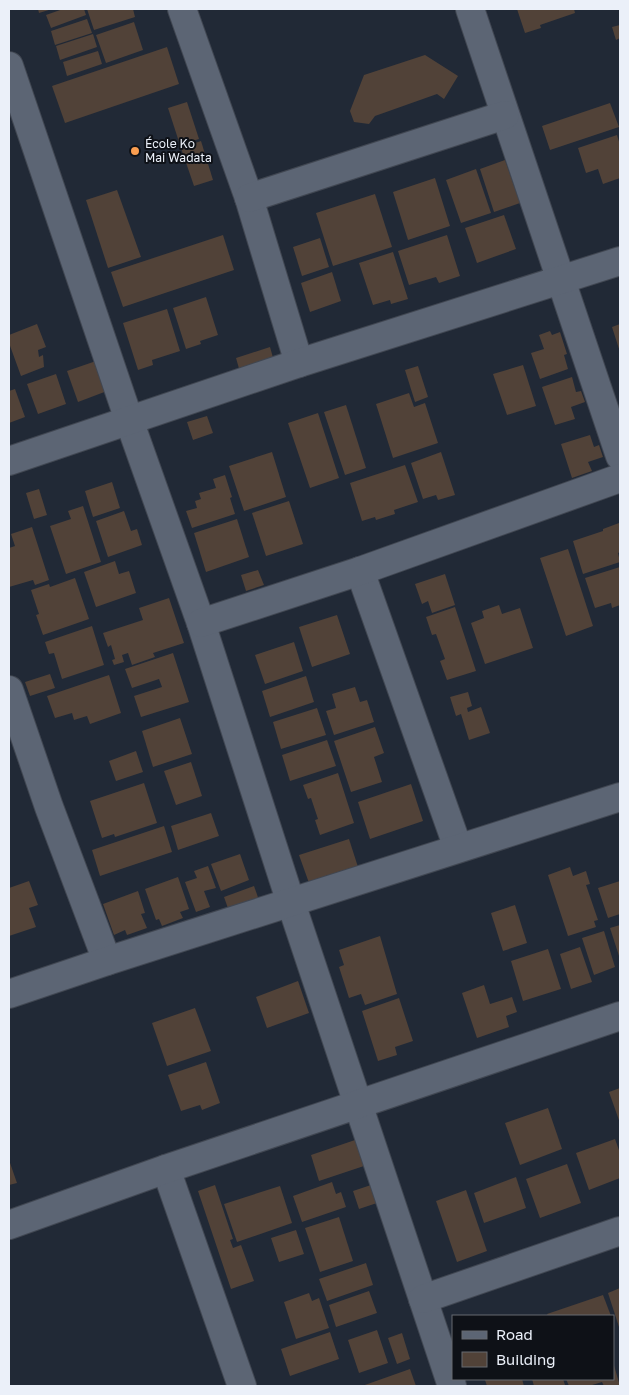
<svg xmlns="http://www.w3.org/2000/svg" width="629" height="1395" viewBox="0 0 629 1395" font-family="'Golos Text',sans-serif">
<rect width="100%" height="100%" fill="#212936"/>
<!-- building -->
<g fill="#514238">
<polygon points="38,9 52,9 39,13"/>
<polygon points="63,9 84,9 86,15 51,28 46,15"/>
<polygon points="87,9 133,9 135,17 94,30"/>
<polygon points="517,9 574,9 575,13 540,25 541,28 525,33"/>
<polygon points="87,19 92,33 55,45 51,31"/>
<polygon points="134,22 143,50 106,63 96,35"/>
<polygon points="620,25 620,38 616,40 612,27"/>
<polygon points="93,34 97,47 60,60 56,46"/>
<polygon points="167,47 179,84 65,123 52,86"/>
<polygon points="98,51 102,64 67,76 63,62"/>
<polygon points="425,55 458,76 444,99 437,94 375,116 369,124 354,122 350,111 364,75"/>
<polygon points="187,102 199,139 180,145 168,108"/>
<polygon points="610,103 619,127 550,150 542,126"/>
<polygon points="617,135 620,145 620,178 603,184 598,169 586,173 578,148"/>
<polygon points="201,141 213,180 194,186 181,148"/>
<polygon points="505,160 520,203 494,212 480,169"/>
<polygon points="476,169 491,213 461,223 446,180"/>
<polygon points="435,178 450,226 408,240 393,192"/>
<polygon points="117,190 141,257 108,268 86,200"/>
<polygon points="375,194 392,247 333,266 316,213"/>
<polygon points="504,215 516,249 477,263 465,228"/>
<polygon points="223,235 234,270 123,307 111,272"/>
<polygon points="447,235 460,276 439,283 436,277 409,285 398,251"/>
<polygon points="320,238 329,267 302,276 293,247"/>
<polygon points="393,252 408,299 391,304 390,300 373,305 359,263"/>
<polygon points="332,272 341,301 310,312 301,283"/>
<polygon points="206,297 218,335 200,341 201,344 186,349 173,308"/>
<polygon points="167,309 180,351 152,360 153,365 138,370 123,323"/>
<polygon points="37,324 46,347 38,350 39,357 43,355 44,367 21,376 9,343 9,335"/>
<polygon points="620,324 620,352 612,327"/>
<polygon points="550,331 552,335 560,332 567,354 564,355 568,369 540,379 531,353 544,349 539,335"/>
<polygon points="270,347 274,361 240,372 236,358"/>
<polygon points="96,361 107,391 78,402 67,371"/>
<polygon points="523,365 536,406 507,415 493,374"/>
<polygon points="418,366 428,397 415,402 405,370"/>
<polygon points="56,374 66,404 38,414 27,384"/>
<polygon points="572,377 576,392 581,391 585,402 571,407 575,419 555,425 542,387"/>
<polygon points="15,389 25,417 9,423 9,391"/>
<polygon points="409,393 414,407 425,403 438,443 393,458 376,404"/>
<polygon points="346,405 366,468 345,475 324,412"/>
<polygon points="318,413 339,478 310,488 288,423"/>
<polygon points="207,416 213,433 193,440 187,422"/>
<polygon points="590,435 594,447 599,445 603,457 588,462 592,471 572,478 561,444"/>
<polygon points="272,452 286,497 244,511 229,466"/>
<polygon points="441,452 455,495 438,500 436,495 423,499 411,463"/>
<polygon points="405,465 418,502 394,510 395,514 376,520 375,517 362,521 350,483"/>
<polygon points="225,475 232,497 230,498 235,514 192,528 186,511 197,508 195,501 201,499 199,493 216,488 213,479"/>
<polygon points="112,482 120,508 93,517 85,491"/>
<polygon points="39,489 47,515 34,519 26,493"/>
<polygon points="289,501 303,544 266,556 252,513"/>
<polygon points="83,506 101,562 66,574 50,526 71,519 68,511"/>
<polygon points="124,511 131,531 137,529 142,545 108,557 96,521"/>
<polygon points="237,519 249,557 206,572 194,533"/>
<polygon points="619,523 620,528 620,552 618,553 620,562 583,574 573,541 603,531 603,529"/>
<polygon points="32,527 49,580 35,585 33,580 9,587 9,548 15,546 11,534"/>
<polygon points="568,549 593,626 566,636 540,558"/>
<polygon points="115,561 119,574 129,571 136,593 96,607 84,572"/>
<polygon points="620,567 620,605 612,608 611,603 595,608 585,578"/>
<polygon points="258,570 264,585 246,591 241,575"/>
<polygon points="445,574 455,605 432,613 428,601 422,604 415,584"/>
<polygon points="75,578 89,619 43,635 36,615 39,614 31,590 49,584 50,587"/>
<polygon points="169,598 184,643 153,653 155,657 132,665 128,653 122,655 124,662 114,665 112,660 115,659 111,645 108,647 103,633 143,620 139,608"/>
<polygon points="499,605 502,614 520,608 533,648 485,664 471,623 484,618 482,611"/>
<polygon points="455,607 476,671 447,680 440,661 445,659 436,634 432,635 426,617"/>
<polygon points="337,615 350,654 312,667 299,627"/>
<polygon points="92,626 104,665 62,679 54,653 49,654 45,642"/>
<polygon points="294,642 303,671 265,684 255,655"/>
<polygon points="173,653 189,702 141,717 134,696 162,687 159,679 132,688 125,669"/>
<polygon points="50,674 55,688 30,696 25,682"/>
<polygon points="109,675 121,713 90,724 87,716 74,720 72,713 55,718 47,696"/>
<polygon points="306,676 314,702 270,717 262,691"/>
<polygon points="355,687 360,702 367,700 374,722 334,735 326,711 336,708 332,694"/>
<polygon points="468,692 472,706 467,708 468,712 481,707 490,733 469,740 461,714 456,716 450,697"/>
<polygon points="317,708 326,735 281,749 273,722"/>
<polygon points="180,718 192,754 153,767 142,731"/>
<polygon points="375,727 384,753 374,757 382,782 351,792 334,741"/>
<polygon points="327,740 336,766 290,781 282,755"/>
<polygon points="136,751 143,772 116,781 109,761"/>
<polygon points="191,762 202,796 176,805 164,771"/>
<polygon points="338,773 354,823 320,835 315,820 318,819 311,798 308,799 303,785"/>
<polygon points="144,783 157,823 115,837 114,834 102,838 90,801"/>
<polygon points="411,784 423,821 370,839 358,802"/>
<polygon points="211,813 219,836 178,850 171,826"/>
<polygon points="164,826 172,852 100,876 92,850"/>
<polygon points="349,839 358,867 309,883 299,855"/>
<polygon points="240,854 249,880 221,891 211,864"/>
<polygon points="208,866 216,888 204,891 210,907 196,912 185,882 197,878 194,871"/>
<polygon points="570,867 573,876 586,871 590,884 586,885 598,920 594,921 596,927 568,936 548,875"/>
<polygon points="178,877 189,909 180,912 183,918 162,926 159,919 156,920 145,889"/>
<polygon points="29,881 38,905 29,908 36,927 9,936 9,888"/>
<polygon points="620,881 620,914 608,918 598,888"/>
<polygon points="254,886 260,903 230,914 224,897"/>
<polygon points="138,891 145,913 141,914 147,928 127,935 125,930 114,935 103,904"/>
<polygon points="515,905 527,943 503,951 491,913"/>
<polygon points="620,925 620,959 610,928"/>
<polygon points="604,931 615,967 594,975 582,938"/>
<polygon points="380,936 397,994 365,1005 361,994 349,998 339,967 344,965 339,950"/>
<polygon points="580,947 592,982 571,989 560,954"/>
<polygon points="548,949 561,989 523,1001 511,961"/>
<polygon points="298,981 309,1013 267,1028 256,997"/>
<polygon points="484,985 490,1004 512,997 517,1012 506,1016 509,1027 477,1038 462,993"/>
<polygon points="399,998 413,1041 395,1047 397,1055 378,1061 362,1011"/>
<polygon points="195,1008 211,1051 167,1066 152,1023"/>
<polygon points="206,1062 220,1103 202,1110 200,1105 181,1111 168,1075"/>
<polygon points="620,1088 620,1123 609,1092"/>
<polygon points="548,1108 562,1149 520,1165 505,1123"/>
<polygon points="615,1139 620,1153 620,1178 589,1190 576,1153"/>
<polygon points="355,1140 364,1166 319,1181 311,1155"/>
<polygon points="9,1160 17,1183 9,1185"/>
<polygon points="567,1164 581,1203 540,1218 526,1179"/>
<polygon points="516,1177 526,1208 484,1223 474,1193"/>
<polygon points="332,1182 336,1194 341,1192 346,1207 302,1222 293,1196"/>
<polygon points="374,1184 380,1202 359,1209 353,1191"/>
<polygon points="215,1185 233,1239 230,1240 233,1248 241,1245 254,1281 231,1289 198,1191"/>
<polygon points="280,1186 292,1223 237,1242 224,1204"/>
<polygon points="466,1190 487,1251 457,1262 436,1201"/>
<polygon points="339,1217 353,1261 320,1272 305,1228"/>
<polygon points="296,1230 304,1254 279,1262 271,1238"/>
<polygon points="366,1263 373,1285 327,1301 319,1279"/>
<polygon points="620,1288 620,1330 608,1293"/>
<polygon points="369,1291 377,1313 336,1327 329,1305"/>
<polygon points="309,1293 312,1301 319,1298 329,1328 296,1339 284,1302"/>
<polygon points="603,1295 611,1316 548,1316 547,1314"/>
<polygon points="377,1330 388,1363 359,1373 348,1340"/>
<polygon points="330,1332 339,1359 290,1376 281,1349"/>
<polygon points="402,1333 410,1359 397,1364 388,1338"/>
<polygon points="613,1362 620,1386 604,1386 602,1382 589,1386 569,1386 566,1379 613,1379"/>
<polygon points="410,1369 416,1386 362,1386"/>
<polygon points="489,1379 522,1379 524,1386 487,1386 485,1380"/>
<polygon points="532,1379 563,1379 565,1385 561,1386 534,1386"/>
</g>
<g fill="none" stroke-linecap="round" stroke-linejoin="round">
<defs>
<g id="minor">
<polyline points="182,9 249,198 299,363"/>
<polyline points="470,9 620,456"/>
<polyline points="9,66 129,420 201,623 291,903 452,1386"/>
<polyline points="249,198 505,115"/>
<polyline points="9,461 299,363 620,261"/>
<polyline points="360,571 458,848"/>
<polyline points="201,623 360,571 620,478"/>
<polyline points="9,690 49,807 107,961"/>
<polyline points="9,994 107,961 620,797"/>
<polyline points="166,1169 242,1386"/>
<polyline points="9,1225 166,1169 620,1016"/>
<polyline points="423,1299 620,1231"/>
</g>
</defs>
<!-- minor casing -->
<use href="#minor" stroke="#414752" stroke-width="30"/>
<!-- minor -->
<use href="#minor" stroke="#5c6574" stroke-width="28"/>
</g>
<!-- markers -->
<circle fill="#fb9e50" stroke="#0e1117" stroke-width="2" cx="135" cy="151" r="5"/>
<g text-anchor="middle" stroke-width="4" stroke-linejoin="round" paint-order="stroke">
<!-- poi labels -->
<g font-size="12" fill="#ebf0f9" stroke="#0e1117" text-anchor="start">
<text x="145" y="148">École Ko<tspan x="145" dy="14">Mai Wadata</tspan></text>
</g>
</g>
<!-- border -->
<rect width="629" height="1395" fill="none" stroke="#ebf0f9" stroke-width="20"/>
<!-- legend -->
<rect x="452" y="1315" width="162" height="65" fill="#0e1117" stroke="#666a71"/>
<rect x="462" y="1331" width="25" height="8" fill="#5c6574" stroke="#666a71"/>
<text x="496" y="1340" font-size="15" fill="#ebf0f9">Road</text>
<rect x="462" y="1352" width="25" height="15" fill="#514238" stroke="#666a71"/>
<text x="496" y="1365" font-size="15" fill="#ebf0f9">Building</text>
</svg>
